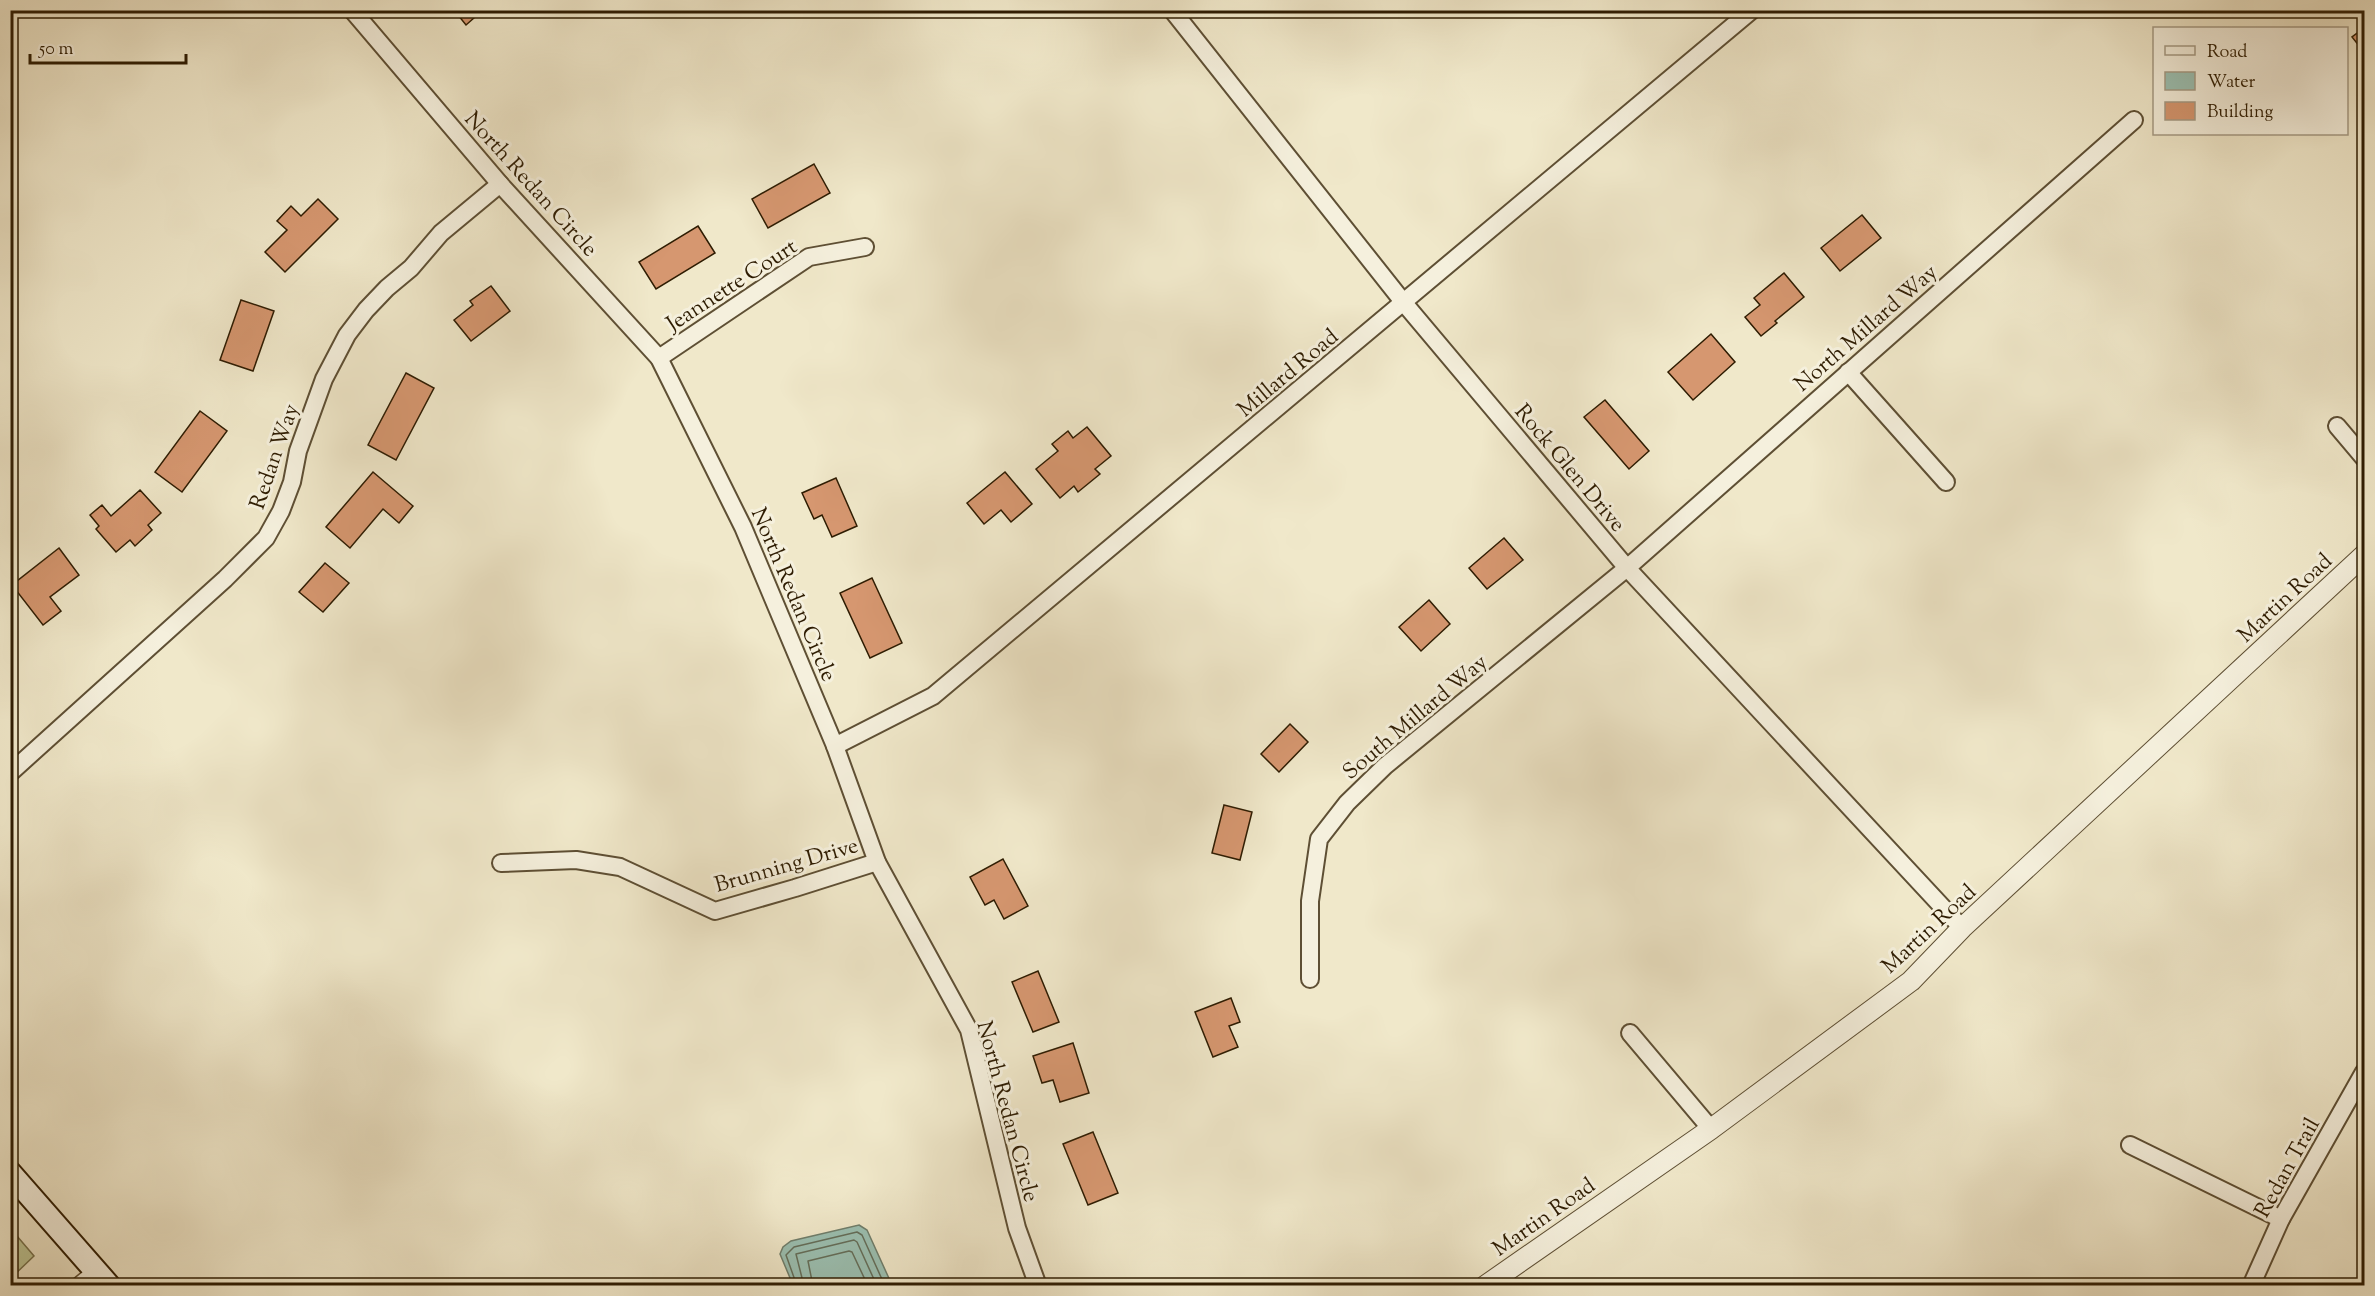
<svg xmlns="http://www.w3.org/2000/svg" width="2375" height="1296" viewBox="0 0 2375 1296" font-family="'Sorts Mill Goudy',serif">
<rect width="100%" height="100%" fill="#f0e8ca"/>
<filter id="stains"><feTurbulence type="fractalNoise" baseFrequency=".00333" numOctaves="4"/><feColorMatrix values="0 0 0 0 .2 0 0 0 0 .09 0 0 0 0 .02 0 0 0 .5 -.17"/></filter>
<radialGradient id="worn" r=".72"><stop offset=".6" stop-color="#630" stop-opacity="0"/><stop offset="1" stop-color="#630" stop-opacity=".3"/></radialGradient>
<!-- green -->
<polygon fill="#bdc594" stroke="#76704b" stroke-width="1.5" points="11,1229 34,1256 11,1278"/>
<!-- water -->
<polygon fill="#9bc0b2" stroke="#6f7e6c" stroke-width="1.5" points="859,1225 867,1230 892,1285 793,1285 780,1254 783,1247 791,1241"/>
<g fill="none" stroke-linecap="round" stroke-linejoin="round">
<!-- shore -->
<g stroke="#646e5a" stroke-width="1.5">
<polyline points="797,1286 786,1255 794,1247 857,1232 862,1235 885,1286"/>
<polyline points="804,1286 796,1254 854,1240 857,1242 877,1286"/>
<polyline points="813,1286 808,1261 849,1251 852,1252 868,1286"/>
</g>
</g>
<!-- building -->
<g fill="#d69770" stroke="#2e1c02" stroke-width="1.5">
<polygon points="454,10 483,10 466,25"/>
<polygon points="2364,28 2364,52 2352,37"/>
<polygon points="814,164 830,193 768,228 752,199"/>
<polygon points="318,199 338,219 285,272 265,252 287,230 277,221 291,206 301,216"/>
<polygon points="1862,215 1881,238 1840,271 1821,248"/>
<polygon points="698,226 715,253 656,289 639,262"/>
<polygon points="1784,273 1804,297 1775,321 1777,323 1761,336 1745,317 1760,305 1754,298"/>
<polygon points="491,286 510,311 471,341 454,320 473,305 470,301"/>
<polygon points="241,300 274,311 253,371 220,360"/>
<polygon points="1711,334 1735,362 1693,400 1668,372"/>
<polygon points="406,373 434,388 396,460 368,445"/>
<polygon points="1605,400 1649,451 1629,469 1584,417"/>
<polygon points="200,411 227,431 182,492 155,472"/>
<polygon points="1087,427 1111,456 1095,469 1100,474 1078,492 1074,486 1060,498 1036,469 1058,451 1052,444 1068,431 1073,438"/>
<polygon points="373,472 413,506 399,523 383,509 350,548 326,527"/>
<polygon points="1005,472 1032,504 1011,522 1001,510 984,524 967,503"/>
<polygon points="836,478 857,526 832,537 822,515 814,519 802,493"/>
<polygon points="140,490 161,513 148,525 152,530 135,546 130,540 116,552 96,529 99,526 90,515 102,505 111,516"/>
<polygon points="1504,538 1523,560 1487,589 1469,568"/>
<polygon points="59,548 79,575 50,597 61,611 43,625 12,585"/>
<polygon points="325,563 349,583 323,612 299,592"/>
<polygon points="872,578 902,643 870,658 840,593"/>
<polygon points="1429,600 1450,624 1421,651 1399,627"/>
<polygon points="1290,724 1308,742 1279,772 1261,754"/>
<polygon points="1224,805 1252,812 1240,860 1212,853"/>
<polygon points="1003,859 1028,906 1004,919 994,900 985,905 970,877"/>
<polygon points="1038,971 1059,1022 1033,1032 1012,982"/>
<polygon points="1231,998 1240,1022 1229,1026 1238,1047 1213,1057 1195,1012"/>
<polygon points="1073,1043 1089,1093 1060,1102 1053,1080 1042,1083 1033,1056"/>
<polygon points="1093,1132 1118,1193 1088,1205 1063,1144"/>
</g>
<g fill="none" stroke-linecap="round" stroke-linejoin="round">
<defs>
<polyline id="service" points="72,1286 93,1269"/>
<g id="minor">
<polyline points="352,10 500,184 659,358 743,527 835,746 877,862 969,1030 1017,1228 1038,1286"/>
<polyline points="1172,10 1404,303 1627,568 1962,928"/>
<polyline points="659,358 809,257 865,247"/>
<polyline points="1848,372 1946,482"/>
<polyline points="2337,426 2364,458"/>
<polyline points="835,746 933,696 1752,10"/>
<polyline points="10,773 225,579 266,538 281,511 292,482 298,451 324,379 347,335 366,310 387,288 411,268 441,233 500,184"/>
<polyline points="501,863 576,860 620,867 715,911 795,888 877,862"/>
<polyline points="1310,979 1310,901 1319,839 1347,803 1385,766 1627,568 2134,120"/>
<polyline points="1630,1033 1711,1129"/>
<polyline points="2130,1145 2281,1219"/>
<polyline points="2251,1286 2281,1219 2364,1072"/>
</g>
<polyline id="tertiary" points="1485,1286 1711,1129 1911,981 1962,928 2364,555"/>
<polyline id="secondary" points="10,1173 109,1286"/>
</defs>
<!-- service casing -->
<use href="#service" stroke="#5e4f34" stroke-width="11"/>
<!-- minor casing -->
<use href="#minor" stroke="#5e4f34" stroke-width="20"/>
<!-- tertiary casing -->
<use href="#tertiary" stroke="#5e4f34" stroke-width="22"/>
<!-- secondary casing -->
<use href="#secondary" stroke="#2e1c02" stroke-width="26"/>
<!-- service -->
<use href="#service" stroke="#f5f0dd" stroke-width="8"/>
<!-- minor -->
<use href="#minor" stroke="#f5f0dd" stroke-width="16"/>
<!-- tertiary -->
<use href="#tertiary" stroke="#f5f0dd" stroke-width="20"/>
<!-- secondary -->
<use href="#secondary" stroke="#f5f0dd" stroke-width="22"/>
</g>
<g text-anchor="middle" stroke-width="6" stroke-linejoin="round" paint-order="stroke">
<!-- street labels -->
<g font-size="22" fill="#2e1c02" stroke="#f5f0dd">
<text transform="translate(532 183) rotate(48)" y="8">North Redan Circle</text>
<text transform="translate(731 284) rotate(-33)" y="8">Jeannette Court</text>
<text transform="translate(1865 327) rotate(-41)" y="8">North Millard Way</text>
<text transform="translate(1287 372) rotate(-40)" y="8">Millard Road</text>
<text transform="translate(273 456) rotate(-71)" y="8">Redan Way</text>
<text transform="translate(1571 467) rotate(50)" y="8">Rock Glen Drive</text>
<text transform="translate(795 594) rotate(67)" y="8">North Redan Circle</text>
<text transform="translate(2284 597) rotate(-43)" y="8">Martin Road</text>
<text transform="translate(1414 716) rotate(-40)" y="8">South Millard Way</text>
<text transform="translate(786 864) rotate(-16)" y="8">Brunning Drive</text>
<text transform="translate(1928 928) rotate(-43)" y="8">Martin Road</text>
<text transform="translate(1009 1111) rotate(75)" y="8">North Redan Circle</text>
<text transform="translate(2286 1167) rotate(-61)" y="8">Redan Trail</text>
<text transform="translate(1543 1216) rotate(-35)" y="8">Martin Road</text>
</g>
</g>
<!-- margin -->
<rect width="2375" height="1296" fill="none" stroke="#f0e8ca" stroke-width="36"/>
<rect x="12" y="12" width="2351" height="1272" fill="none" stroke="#2e1c02" stroke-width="3"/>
<rect x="18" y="18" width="2339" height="1260" fill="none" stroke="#2e1c02" stroke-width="1.5"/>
<!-- legend -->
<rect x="2153" y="27" width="195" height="108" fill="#f5f0dd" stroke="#a59b85" stroke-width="1.5"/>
<rect x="2165" y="46" width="30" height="9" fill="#f5f0dd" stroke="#a59b85" stroke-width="1.5"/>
<text x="2207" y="57" font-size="18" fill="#2e1c02">Road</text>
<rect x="2165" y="72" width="30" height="18" fill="#9bc0b2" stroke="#a59b85" stroke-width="1.5"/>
<text x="2207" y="87" font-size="18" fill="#2e1c02">Water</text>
<rect x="2165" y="102" width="30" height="18" fill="#d69770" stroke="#a59b85" stroke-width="1.5"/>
<text x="2207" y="117" font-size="18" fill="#2e1c02">Building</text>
<!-- scale -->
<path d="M30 54v9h156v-9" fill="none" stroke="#2e1c02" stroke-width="3"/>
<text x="39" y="54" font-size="18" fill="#2e1c02" stroke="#f5f0dd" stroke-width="4.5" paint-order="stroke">50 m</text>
<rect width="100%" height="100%" filter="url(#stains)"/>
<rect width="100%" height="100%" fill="url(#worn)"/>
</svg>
